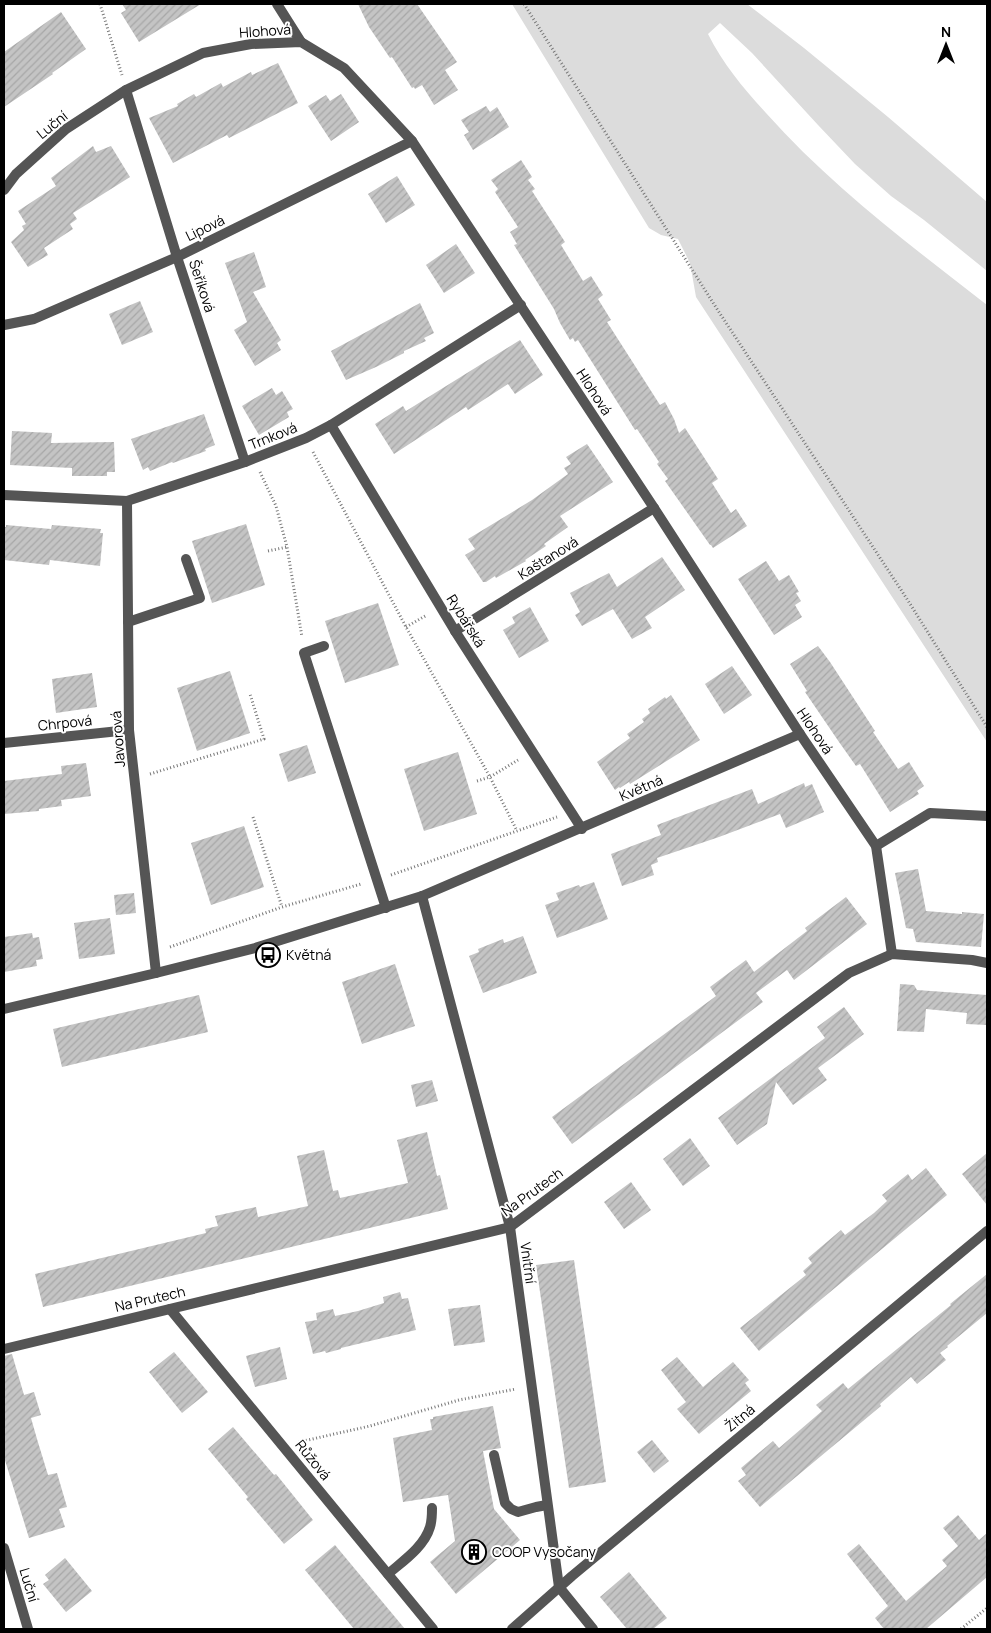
<svg xmlns="http://www.w3.org/2000/svg" width="991" height="1633" viewBox="0 0 991 1633" font-family="Manrope,sans-serif">
<defs>
<pattern id="building-hatch" width="6" height="6" patternUnits="userSpaceOnUse" patternTransform="scale(1.25)"><rect width="6" height="6" fill="#c4c4c4"/><path d="M-1 1l2-2M0 6l6-6M5 7l2-2" fill="none" stroke="#a7a7a7"/></pattern>
</defs>
<rect width="100%" height="100%" fill="#fff"/>
<!-- grass -->
<path fill="#dcdcdc" d="M512 4H747L804 48 888 117 987 202V271L924 220 891 196 855 164 818 125 752 53 720 23 708 34C723 64 744 89 766 113 832 187 910 245 987 305V742L696 297 690 263 678 239 661 235 649 228Z"/>
<!-- building -->
<g fill="url(#building-hatch)">
<polygon points="122,4 201,4 139,42 121,13 126,10"/>
<polygon points="358,4 417,4 457,62 445,70 458,90 434,105 422,85 415,89 414,87 412,88 392,57 390,58 369,27"/>
<polygon points="61,12 86,49 52,73 53,74 4,107 4,52"/>
<polygon points="278,63 298,103 229,138 227,135 173,163 149,118 178,106 177,104 194,94 196,97 221,83 223,87 251,72 252,75"/>
<polygon points="341,94 359,122 331,141 308,106 326,95 330,101"/>
<polygon points="486,106 490,112 497,107 509,127 473,150 464,135 469,132 461,120"/>
<polygon points="93,146 96,152 111,146 130,177 73,213 77,219 70,224 73,229 44,248 48,255 28,267 11,242 24,230 22,226 26,224 18,211 56,186 51,178"/>
<polygon points="521,160 532,177 528,180 535,189 532,191 565,242 561,245 583,281 591,276 603,295 598,299 611,320 607,322 660,405 665,402 674,419 679,433 685,428 718,479 712,483 731,513 736,509 747,526 713,548 711,545 710,545 665,481 668,479 657,464 659,462 637,429 635,430 578,340 575,342 573,338 570,340 560,323 554,309 514,245 517,244 510,232 518,227 495,192 498,189 491,180"/>
<polygon points="397,176 415,205 386,223 368,194"/>
<polygon points="456,244 475,273 444,293 426,265"/>
<polygon points="254,252 266,287 253,292 281,340 277,343 281,350 255,366 234,330 247,322 225,263"/>
<polygon points="140,301 153,332 122,345 109,314"/>
<polygon points="420,303 434,333 424,338 426,341 404,351 404,353 376,367 346,380 331,351"/>
<polygon points="520,340 543,375 515,394 508,384 468,410 466,407 394,454 375,424 403,406 406,411"/>
<polygon points="272,388 276,395 282,391 293,409 287,412 289,417 259,435 242,406"/>
<polygon points="204,414 215,445 205,449 206,451 173,463 172,462 150,471 148,467 143,470 131,439"/>
<polygon points="12,431 52,433 51,443 114,442 115,472 107,472 107,476 72,476 72,468 10,465"/>
<polygon points="587,444 613,482 560,516 568,527 544,544 546,546 525,560 526,561 496,578 495,576 486,582 483,582 465,555 475,549 468,539 532,500 568,474 564,468 571,464 566,457"/>
<polygon points="246,524 265,585 212,603 192,541"/>
<polygon points="6,525 51,529 52,525 101,529 100,533 103,533 100,566 50,560 49,565 4,560 4,527 6,527"/>
<polygon points="662,557 685,590 645,617 652,628 632,639 613,609 582,626 575,615 580,612 570,593 609,573 617,587"/>
<polygon points="766,561 779,581 789,575 799,592 796,593 801,601 795,605 802,617 774,635 738,579"/>
<polygon points="378,603 399,665 345,683 325,621"/>
<polygon points="530,607 549,641 519,658 503,630 515,623 512,617"/>
<polygon points="818,646 830,662 875,731 873,732 898,769 909,762 924,786 917,791 919,794 890,812 860,764 856,766 839,742 805,692 807,691 790,664"/>
<polygon points="732,666 752,695 724,714 705,684"/>
<polygon points="230,671 250,733 197,751 177,688"/>
<polygon points="92,673 97,707 56,713 52,679"/>
<polygon points="671,695 700,740 630,784 629,782 620,788 619,787 615,790 597,762 630,738 627,734 644,722 642,719 650,713 648,709 665,697 666,699"/>
<polygon points="307,745 316,773 288,782 279,754"/>
<polygon points="458,752 477,814 424,831 404,769"/>
<polygon points="86,763 91,796 61,800 62,806 39,809 39,811 4,814 4,781 62,774 61,766"/>
<polygon points="804,783 805,787 812,784 824,812 786,828 780,814 719,837 657,858 658,862 651,865 654,875 622,886 611,854 661,835 657,825 752,789 758,804"/>
<polygon points="244,826 264,887 211,905 191,843"/>
<polygon points="918,869 926,911 962,914 962,912 984,914 981,947 916,942 913,929 906,928 895,873"/>
<polygon points="594,882 608,919 557,938 545,905 559,900 556,893 579,885 580,887"/>
<polygon points="134,893 136,913 116,915 114,895"/>
<polygon points="846,897 867,924 794,980 787,970 756,993 763,1002 572,1144 552,1117 716,996 710,987 746,960 754,972 807,931 805,928"/>
<polygon points="110,918 115,954 79,959 74,923"/>
<polygon points="32,933 33,938 39,937 43,959 36,960 37,966 4,972 4,937"/>
<polygon points="523,936 537,973 483,993 469,956 479,952 478,949 503,939 504,943"/>
<polygon points="395,964 415,1026 362,1044 342,982"/>
<polygon points="900,984 914,985 917,990 987,995 987,1025 966,1024 967,1013 926,1009 924,1032 897,1031"/>
<polygon points="199,995 208,1032 62,1067 53,1029"/>
<polygon points="844,1007 864,1034 818,1068 827,1080 793,1105 776,1082 767,1124 737,1145 718,1118 825,1038 817,1027"/>
<polygon points="432,1080 438,1101 416,1107 411,1085"/>
<polygon points="427,1132 437,1176 440,1175 448,1209 43,1307 35,1274 206,1233 205,1229 218,1226 215,1216 256,1207 258,1217 308,1206 297,1156 324,1150 333,1191 338,1190 340,1198 408,1183 397,1140"/>
<polygon points="690,1138 710,1166 683,1186 663,1159"/>
<polygon points="987,1153 987,1205 962,1174"/>
<polygon points="926,1168 947,1195 759,1351 740,1328 806,1275 803,1271 812,1263 808,1258 841,1230 845,1235 874,1213 887,1201 882,1195 908,1174 912,1180"/>
<polygon points="631,1182 651,1210 624,1229 604,1202"/>
<polygon points="574,1260 606,1482 569,1488 536,1265"/>
<polygon points="987,1274 987,1313 947,1346 948,1347 940,1353 946,1360 917,1384 911,1377 880,1404 881,1406 760,1507 738,1481 746,1475 741,1468 773,1441 779,1448 822,1411 816,1405 843,1383 848,1389 951,1305 950,1304"/>
<polygon points="400,1292 402,1299 408,1298 416,1330 341,1348 341,1349 326,1353 325,1351 313,1354 305,1322 317,1320 316,1313 333,1309 335,1316 358,1311 384,1303 383,1297"/>
<polygon points="480,1305 485,1342 454,1346 448,1309"/>
<polygon points="280,1347 287,1379 255,1387 246,1356"/>
<polygon points="174,1352 208,1392 182,1413 149,1372"/>
<polygon points="12,1354 24,1395 34,1392 41,1415 31,1418 37,1439 48,1475 57,1473 67,1507 59,1509 65,1527 29,1538 4,1457 4,1356"/>
<polygon points="677,1357 703,1387 733,1362 749,1380 745,1383 751,1391 699,1434 677,1409 686,1402 661,1370"/>
<polygon points="493,1406 501,1448 483,1451 494,1509 520,1540 456,1594 430,1562 455,1541 448,1495 403,1502 393,1438 432,1430 430,1419 433,1419 433,1417"/>
<polygon points="233,1427 274,1475 276,1474 313,1520 284,1544 246,1499 248,1497 208,1449"/>
<polygon points="652,1440 669,1461 654,1473 637,1452"/>
<polygon points="958,1515 979,1540 987,1533 987,1577 926,1629 884,1629 875,1618 888,1606 847,1554 859,1544 906,1601 947,1566 942,1560 958,1546 943,1528"/>
<polygon points="335,1545 405,1629 354,1629 305,1570"/>
<polygon points="65,1558 92,1591 66,1612 43,1584 49,1580 45,1575"/>
<polygon points="629,1572 667,1618 653,1629 627,1629 600,1597"/>
</g>
<g fill="none" stroke-linecap="round" stroke-linejoin="round">
<!-- path -->
<g stroke="#777" stroke-width="3" stroke-dasharray="1 2.5" stroke-linecap="butt">
<polyline points="100,4 122,75"/>
<polyline points="524,4 717,309 907,599 987,727"/>
<polyline points="313,452 406,627 490,777 517,831"/>
<polyline points="260,472 276,506 287,547 302,637"/>
<polyline points="268,551 287,547"/>
<polyline points="406,627 427,615"/>
<polyline points="150,774 264,739 250,694"/>
<polyline points="477,781 490,777 518,760"/>
<polyline points="253,817 282,907"/>
<polyline points="391,875 557,817"/>
<polyline points="170,947 282,907 361,884"/>
<polyline points="299,1442 370,1426 459,1400 516,1389"/>
<polyline points="961,1629 987,1608"/>
</g>
<!-- service -->
<g stroke="#555" stroke-width="10">
<polyline points="128,622 200,598 186,559"/>
<polyline points="324,646 304,653 386,908"/>
<polyline points="876,846 930,813 987,816"/>
<polyline points="494,1455 505,1503 511,1509 518,1512 536,1507 547,1505"/>
<path d="M388 1574C403 1561 424 1547 430 1527 432 1521 432 1514 432 1508"/>
</g>
<!-- minor -->
<g stroke="#555" stroke-width="10">
<polyline points="277,4 301,42"/>
<polyline points="126,90 177,257 245,462"/>
<polyline points="4,190 16,174 66,129 126,90 203,53 251,44 301,42 344,68 412,141 654,508 800,734 876,846 892,954"/>
<polyline points="4,325 34,319 177,257 412,141"/>
<polyline points="331,425 455,631 582,829"/>
<polyline points="4,495 127,501 245,462 306,438 331,425 521,305"/>
<polyline points="127,501 129,730 156,973"/>
<polyline points="455,631 654,508"/>
<polyline points="4,743 129,730"/>
<polyline points="422,896 510,1227 559,1587 593,1629"/>
<polyline points="4,1009 156,973 255,948 422,896 800,734"/>
<polyline points="170,1309 433,1629"/>
<polyline points="4,1349 510,1227 849,973 892,954 972,960 987,963"/>
<polyline points="4,1548 28,1629"/>
<polyline points="512,1629 572,1576 987,1231"/>
</g>
</g>
<!-- icons -->
<defs>
<symbol id="bus-ring" viewBox="-11 -11 22 22"><circle r="9.5" fill="#fff" stroke="#000" stroke-width="1.5"/><path d="M-5-6H5V4H4V6H2V4H-2V6H-4V4H-5ZM-3.5-4V0h7V-4ZM-3.5 1.2v1.5H-2V1.2ZM2 1.2v1.5H3.5V1.2Z" fill="#000"/></symbol>
<symbol id="building-ring" viewBox="-11 -11 22 22"><circle r="9.5" fill="#fff" stroke="#000" stroke-width="1.5"/><path d="M-4-6H4V6H1V3H-1V6H-4ZM-2.5-4.3h1.7v1.8h-1.7ZM.8-4.3h1.7v1.8H.8ZM-2.5-1h1.7V.8h-1.7ZM.8-1h1.7V.8H.8Z" fill="#000"/></symbol>
</defs>
<g fill-rule="evenodd">
<use href="#bus-ring" x="254" y="941" width="28" height="28"/>
<use href="#building-ring" x="460" y="1538" width="28" height="28"/>
</g>
<g text-anchor="middle" stroke-width="4" stroke-linejoin="round" paint-order="stroke">
<!-- street labels -->
<g font-size="14" fill="#000" stroke="#fff">
<text transform="translate(265 31) rotate(-4)" y="5">Hlohová</text>
<text transform="translate(52 125) rotate(-39)" y="5">Luční</text>
<text transform="translate(205 228) rotate(-26)" y="5">Lipová</text>
<text transform="translate(202 286) rotate(72)" y="5">Šeříková</text>
<text transform="translate(594 392) rotate(57)" y="5">Hlohová</text>
<text transform="translate(273 436) rotate(-22)" y="5">Trnková</text>
<text transform="translate(548 558) rotate(-32)" y="5">Kaštanová</text>
<text transform="translate(466 621) rotate(58)" y="5">Rybářská</text>
<text transform="translate(65 723) rotate(-6)" y="5">Chrpová</text>
<text transform="translate(815 731) rotate(56)" y="5">Hlohová</text>
<text transform="translate(118 739) rotate(-94)" y="5">Javorová</text>
<text transform="translate(641 788) rotate(-23)" y="5">Květná</text>
<text transform="translate(532 1192) rotate(-36)" y="5">Na Prutech</text>
<text transform="translate(528 1263) rotate(82)" y="5">Vnitřní</text>
<text transform="translate(150 1299) rotate(-13)" y="5">Na Prutech</text>
<text transform="translate(740 1418) rotate(-40)" y="5">Žitná</text>
<text transform="translate(313 1460) rotate(51)" y="5">Růžová</text>
<text transform="translate(29 1585) rotate(73)" y="5">Luční</text>
</g>
<!-- poi labels -->
<g font-size="14" fill="#000" stroke="#fff" text-anchor="start">
<text x="286" y="960">Květná</text>
<text x="492" y="1557">COOP Vysočany</text>
</g>
</g>
<!-- border -->
<rect width="991" height="1633" fill="none" stroke="#000000" stroke-width="10"/>
<!-- north arrow -->
<g transform="translate(946 45)" stroke="#ffffff" stroke-width="4" paint-order="stroke">
<path d="M0-4L9 19L0 12L-9 19Z" fill="#000000"/>
<text y="-8" font-size="14" font-weight="bold" text-anchor="middle" fill="#000000">N</text>
</g>
</svg>
